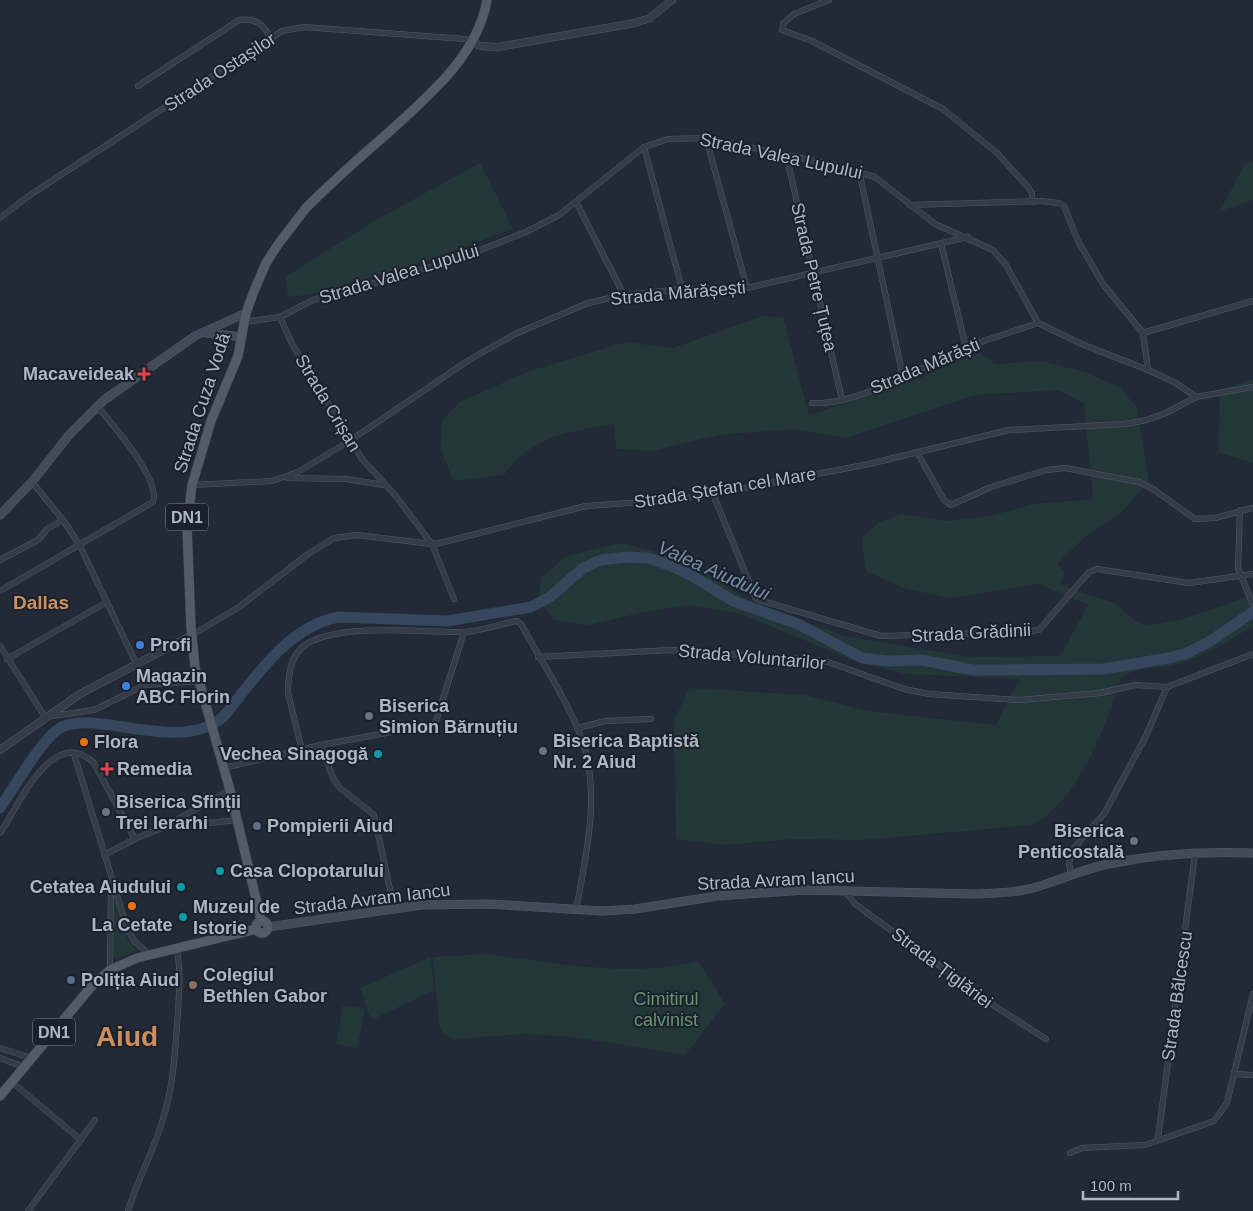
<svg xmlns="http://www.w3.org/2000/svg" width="1253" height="1211" viewBox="0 0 1253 1211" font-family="Arial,sans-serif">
<rect width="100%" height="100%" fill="#212a36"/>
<!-- green -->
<g fill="#243738">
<polygon points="1253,160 1253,200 1220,211 1244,165"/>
<polygon points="480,163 513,229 421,263 313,294 288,297 285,277 376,220"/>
<path d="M763 316 783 317 809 415 897 387 979 353 996 364 1043 361 1084 372 1120 387 1137 408 1149 481 1120 514 1085 537 1057 564 1065 572 1060 584C1077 592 1094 596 1111 602 1122 606 1131 621 1142 624 1165 629 1230 603 1253 594V626C1228 641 1205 657 1177 664 1156 670 1141 666 1121 677 1107 724 1079 801 1032 825L863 840 794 839 724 845 676 839 674 721 689 688 805 695 867 711 996 725 1020 679 905 674 852 660 741 614 689 605 644 612 589 625 554 620 539 601 541 577 567 556 621 543 689 561 747 600 845 636 968 657 1060 656 1088 605 1039 584 950 598 903 588 866 571 862 538 878 523 901 514 946 521 991 516 1033 504 1093 499 1084 403 1058 390 975 395 845 438 792 429 719 435 652 451 616 449 614 424C572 431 530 436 504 475L453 481 441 449 442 420 460 402 527 372 626 342 673 348Z"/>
<polygon points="1253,379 1253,463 1218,452 1220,390"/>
<polygon points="112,902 116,902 128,941 136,951 117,959 112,956"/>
<path d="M487 954C554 962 631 979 698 961L725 1004 685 1055 573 1037 526 1034 453 1039 444 1034 439 1025 433 957Z"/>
<polygon points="431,957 434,990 374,1019 370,1017 360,988"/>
<polygon points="343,1005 365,1009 357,1048 336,1044"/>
</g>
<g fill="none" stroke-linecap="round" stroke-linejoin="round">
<!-- river -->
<path stroke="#36465d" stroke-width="11" d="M0 808C13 789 40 743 57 730 90 705 179 757 224 716 256 677 286 628 338 617L447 621 531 607 550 597 583 568 601 560 627 557 648 558 672 566 694 577 733 601 798 624 862 658 888 661 922 660 973 670 1104 669 1169 658 1187 653 1209 642 1253 612"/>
<defs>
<g id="minor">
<polyline points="829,0 794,14 783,24 782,30 812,41 943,109 997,153 1027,186 1032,193 1032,202"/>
<path d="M138 86 239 20C256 17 263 25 271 38"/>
<polyline points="706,138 747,288"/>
<polyline points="644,147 682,289"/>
<polyline points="786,154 842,400"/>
<polyline points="859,171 903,377"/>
<polyline points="576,202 624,295"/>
<polyline points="909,205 1040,201 1059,203 1064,206 1078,241 1103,284 1143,333 1148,370"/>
<polyline points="0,218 27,197 282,31 304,27 465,39 472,42"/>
<polyline points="941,243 966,348"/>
<polyline points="280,317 292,344 362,459 395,495 432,544 454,599"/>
<polyline points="244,322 280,317 313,300 407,274 465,256 526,232 559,215 644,147 668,139 706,138 834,165 875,177 935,224 993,250 1006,265 1038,323 1084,345 1148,370 1176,383 1196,397"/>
<polyline points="1143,333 1253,301"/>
<path d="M812 403C858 406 923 366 965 348 989 339 1014 331 1038 323"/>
<polyline points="917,452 944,500 951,505 991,487 1047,470 1065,468 1139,482 1153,489 1195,519 1215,518 1253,508"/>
<polyline points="288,478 346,479 384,485"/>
<polyline points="32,482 63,520 80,546 136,663"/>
<polyline points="192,485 272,481 298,472 351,440 469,360 515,334 588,303 624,295 682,289 747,288 968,237"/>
<polyline points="713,494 756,599 881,636 1020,632 1039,630 1089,572 1097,569 1189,583 1253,574"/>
<polyline points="1240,510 1238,568 1253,605"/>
<polyline points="0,560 38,540 47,529 63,520"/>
<path d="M0 591 153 502C161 479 112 424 97 406"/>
<polyline points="192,635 239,607 308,554 334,538 357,535 432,544 440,543 586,506 672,500 713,494 869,464 1009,430 1125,424 1147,420 1166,413 1196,397 1253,387"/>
<polyline points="0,646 45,717 94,710 145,685 199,681"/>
<polyline points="538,657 671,650 816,660 828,662 904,689 929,694 1019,700 1100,693 1135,685 1167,687 1253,654"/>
<polyline points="7,659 107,602"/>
<polyline points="577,728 606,721 651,719"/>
<polyline points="321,745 333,778 339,787 374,815 394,908"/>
<path d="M302 750 288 693C288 680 289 663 298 652 322 620 422 633 461 632 479 632 499 624 517 621L521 624C540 659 569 703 582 740 601 793 586 856 576 910"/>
<polyline points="74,754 127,928 135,942 149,954"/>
<polyline points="224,768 321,745 435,724 464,632"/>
<polyline points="167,827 238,820"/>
<path d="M0 833C19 806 52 724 94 763L135 839"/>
<polyline points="104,855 135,839 164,827 230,790"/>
<polyline points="1071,875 1069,863 1072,850 1104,814 1146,736 1167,687"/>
<polyline points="844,890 855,904 999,1009 1046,1039"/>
<polyline points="110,970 111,884"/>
<polyline points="0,1048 32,1058"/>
<polyline points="0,1058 24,1067"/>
<polyline points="1234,1074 1253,1075"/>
<polyline points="12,1082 81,1140"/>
<polyline points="1158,1139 1195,853"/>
<polyline points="1070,1153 1082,1148 1145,1145 1214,1121 1227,1103 1253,994"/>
<polyline points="28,1211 95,1120"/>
<path d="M128 1211C137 1180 153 1153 162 1122 174 1086 175 1051 178 1013 179 991 181 971 177 949"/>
</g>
<g id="tertiary">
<polyline points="472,42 480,46 498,47 635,23 650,18 672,0"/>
<polyline points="0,750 80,694 192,635"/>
</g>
<g id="secondary">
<polyline points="206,333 242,337"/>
<polyline points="0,515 32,482 69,435 104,400 195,336 246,313"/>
<path d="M268 927 422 905 490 904 602 911 635 909 717 896 805 890 974 894C991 893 1008 893 1024 890 1053 884 1079 870 1108 864 1155 854 1205 851 1253 853"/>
</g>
<g id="primary">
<path d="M261 920 230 790 195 667 191 627 187 527 192 485 211 421 238 356 246 313 254 291 266 263 279 243 306 208C332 182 360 157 388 133 428 96 477 57 487 0"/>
<circle cx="262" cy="927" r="6"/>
<polyline points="0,1096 91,987 110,970 137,958 256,929"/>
</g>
</defs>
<!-- minor casing -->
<use href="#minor" stroke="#525a65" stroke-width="6"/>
<!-- tertiary casing -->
<use href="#tertiary" stroke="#525a65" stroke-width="8"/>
<!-- secondary casing -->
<use href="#secondary" stroke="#525a65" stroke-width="9"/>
<!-- primary casing -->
<use href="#primary" stroke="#3e4550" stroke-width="10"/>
<!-- minor -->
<use href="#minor" stroke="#343c47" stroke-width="5"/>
<!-- tertiary -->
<use href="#tertiary" stroke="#343c47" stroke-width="7"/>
<!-- secondary -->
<use href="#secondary" stroke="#434b5a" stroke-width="8"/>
<!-- primary -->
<use href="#primary" stroke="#525b67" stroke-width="9"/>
</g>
<!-- markers -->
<g fill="#e0444e" stroke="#1a212b" stroke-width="2">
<path d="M141.5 366.5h5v5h5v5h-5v5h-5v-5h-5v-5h5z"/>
<path d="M104.5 761.5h5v5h5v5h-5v5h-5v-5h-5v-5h5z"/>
</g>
<g fill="#3f7fe0" stroke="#1a212b" stroke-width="2">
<circle cx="140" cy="645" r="5"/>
<circle cx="126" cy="686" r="5"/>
</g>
<g fill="#6b7280" stroke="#1a212b" stroke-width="2">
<circle cx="369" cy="716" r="5"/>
<circle cx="543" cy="751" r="5"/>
<circle cx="106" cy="812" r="5"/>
<circle cx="1134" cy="841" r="5"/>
</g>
<g fill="#e8710a" stroke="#1a212b" stroke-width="2">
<circle cx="84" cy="742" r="5"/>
<circle cx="132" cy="906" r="5"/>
</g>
<g fill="#0f9aa8" stroke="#1a212b" stroke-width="2">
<circle cx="378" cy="754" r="5"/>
<circle cx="220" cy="871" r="5"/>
<circle cx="181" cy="887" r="5"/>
<circle cx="183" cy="917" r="5"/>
</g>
<g fill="#5c6f8a" stroke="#1a212b" stroke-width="2">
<circle cx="257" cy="826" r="5"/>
<circle cx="71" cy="980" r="5"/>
</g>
<circle fill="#8d6e63" stroke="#1a212b" stroke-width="2" cx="193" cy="985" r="5"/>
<g text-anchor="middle" stroke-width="4" stroke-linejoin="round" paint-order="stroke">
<!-- shield labels -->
<g fill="#1a212b" stroke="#828a96" stroke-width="1">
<rect x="166" y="503.5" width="42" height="27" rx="4"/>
<rect x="33" y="1018.5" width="42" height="27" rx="4"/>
</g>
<g font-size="16" font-weight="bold" fill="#afb7c4">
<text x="187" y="523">DN1</text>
<text x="54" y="1038">DN1</text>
</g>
<!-- street labels -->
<g font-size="18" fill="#afb7c4" stroke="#1a212b">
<text transform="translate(220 72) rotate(-33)" y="6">Strada Ostașilor</text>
<text transform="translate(781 156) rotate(12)" y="6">Strada Valea Lupului</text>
<text transform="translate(399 274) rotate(-17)" y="6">Strada Valea Lupului</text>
<text transform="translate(814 277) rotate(77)" y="6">Strada Petre Țuțea</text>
<text transform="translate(678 293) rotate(-5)" y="6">Strada Mărășești</text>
<text transform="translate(925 366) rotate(-23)" y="6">Strada Mărăști</text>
<text transform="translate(202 403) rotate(-72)" y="6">Strada Cuza Vodă</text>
<text transform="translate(328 403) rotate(59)" y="6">Strada Crișan</text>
<text transform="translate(725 488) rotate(-9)" y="6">Strada Ștefan cel Mare</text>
<text transform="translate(971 633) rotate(-3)" y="6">Strada Grădinii</text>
<text transform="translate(752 657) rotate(5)" y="6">Strada Voluntarilor</text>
<text transform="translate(776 880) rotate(-3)" y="6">Strada Avram Iancu</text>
<text transform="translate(372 899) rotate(-7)" y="6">Strada Avram Iancu</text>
<text transform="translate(942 968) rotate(37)" y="6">Strada Țiglăriei</text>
<text transform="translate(1177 996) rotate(-82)" y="6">Strada Bălcescu</text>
</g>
<!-- poi labels -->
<g font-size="18" font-weight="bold" fill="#afb7c4" stroke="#1a212b" text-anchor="start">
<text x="134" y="380" text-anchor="end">Macaveideak</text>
<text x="150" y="651">Profi</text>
<text x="136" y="682">Magazin<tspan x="136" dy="21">ABC Florin</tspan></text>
<text x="379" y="712">Biserica<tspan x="379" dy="21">Simion Bărnuțiu</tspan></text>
<text x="553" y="747">Biserica Baptistă<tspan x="553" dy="21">Nr. 2 Aiud</tspan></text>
<text x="94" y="748">Flora</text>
<text x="368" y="760" text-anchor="end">Vechea Sinagogă</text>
<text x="117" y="775">Remedia</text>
<text x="116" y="808">Biserica Sfinții<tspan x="116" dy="21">Trei Ierarhi</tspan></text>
<text x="267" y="832">Pompierii Aiud</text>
<text x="1124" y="837" text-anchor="end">Biserica<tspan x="1124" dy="21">Penticostală</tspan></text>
<text x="230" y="877">Casa Clopotarului</text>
<text x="171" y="893" text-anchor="end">Cetatea Aiudului</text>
<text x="193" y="913">Muzeul de<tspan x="193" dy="21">Istorie</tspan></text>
<text x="132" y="931" text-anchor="middle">La Cetate</text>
<text x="203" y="981">Colegiul<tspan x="203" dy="21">Bethlen Gabor</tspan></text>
<text x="81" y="986">Poliția Aiud</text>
</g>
<!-- park labels -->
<g font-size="18" fill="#689371" stroke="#1a212b">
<text x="666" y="1005">Cimitirul<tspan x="666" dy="21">calvinist</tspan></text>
</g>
<!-- water labels -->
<g font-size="19" font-style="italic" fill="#788eaa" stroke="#1a212b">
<text transform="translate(714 570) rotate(24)" y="7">Valea Aiudului</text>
</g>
<!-- neighbourhood labels -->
<g font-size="19" font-weight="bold" fill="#cd8f60" stroke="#1a212b">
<text x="41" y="609">Dallas</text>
</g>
<!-- town labels -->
<g font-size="28" font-weight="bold" fill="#cd8f60" stroke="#1a212b">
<text x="127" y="1046">Aiud</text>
</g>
</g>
<!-- scale -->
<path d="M1083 1191v8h95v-8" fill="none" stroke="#afb7c4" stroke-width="2.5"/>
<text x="1090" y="1191" font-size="15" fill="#afb7c4" stroke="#1a212b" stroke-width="4" paint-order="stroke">100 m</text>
</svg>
